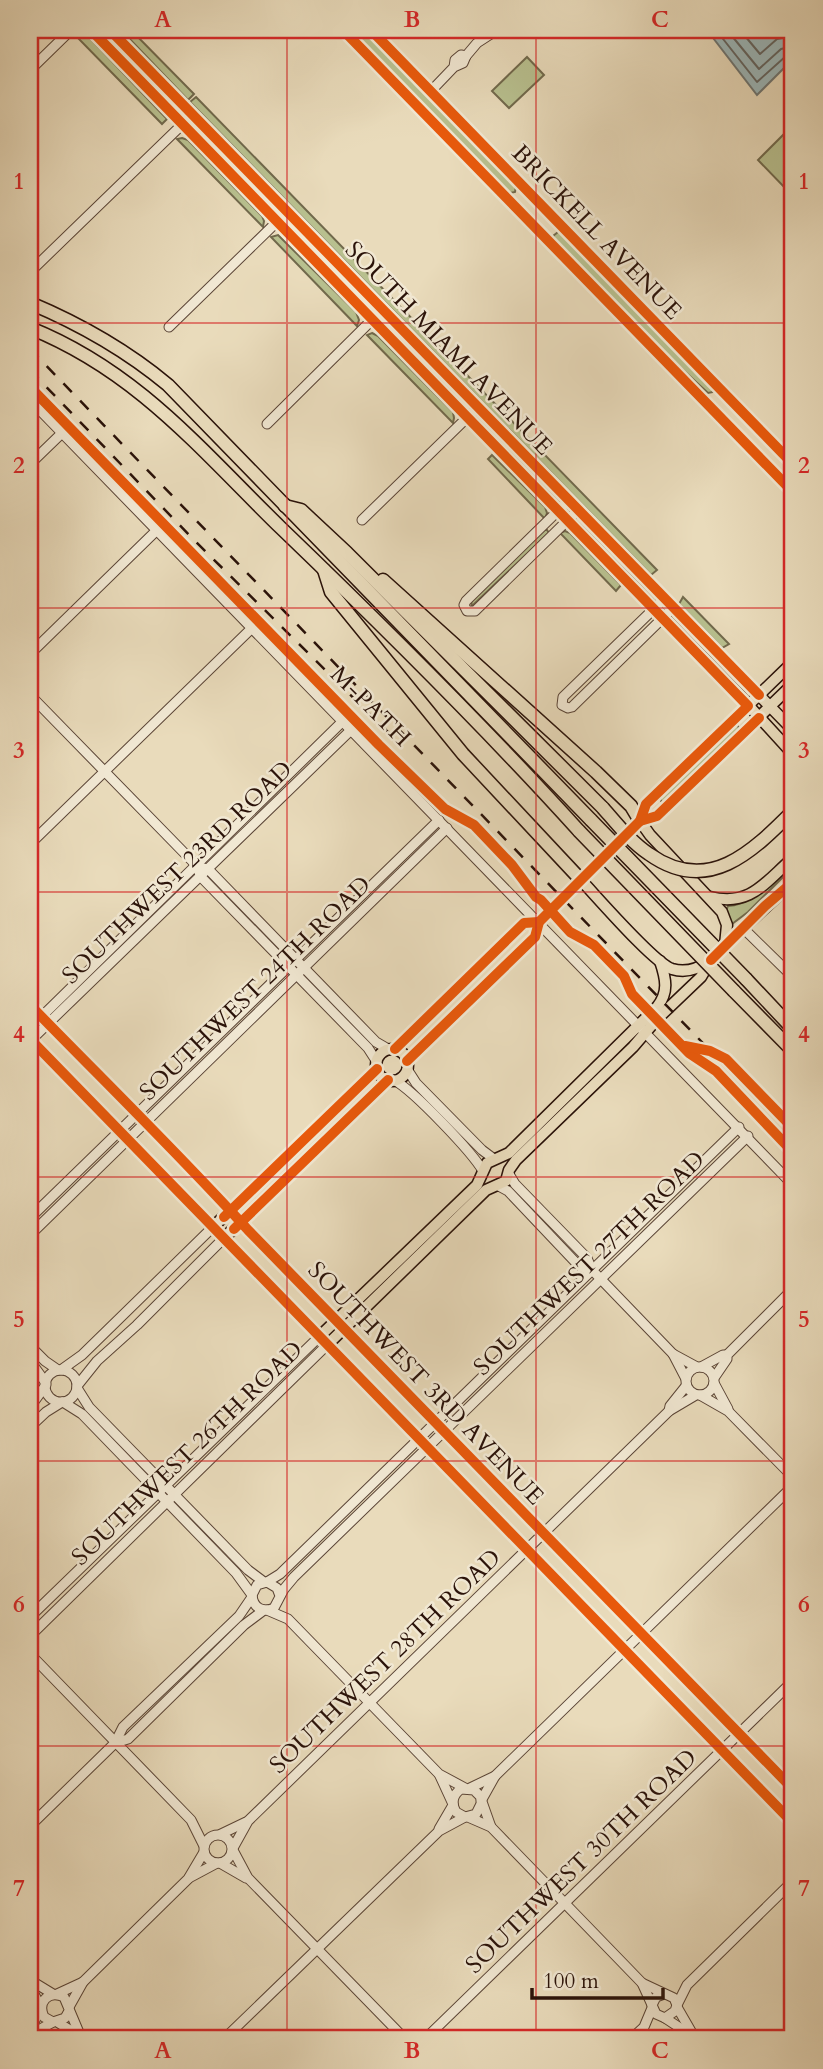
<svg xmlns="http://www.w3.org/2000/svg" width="823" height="2069" viewBox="0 0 823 2069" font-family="Cardo,serif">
<rect width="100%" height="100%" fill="#e9dbbb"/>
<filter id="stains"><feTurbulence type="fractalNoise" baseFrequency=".00286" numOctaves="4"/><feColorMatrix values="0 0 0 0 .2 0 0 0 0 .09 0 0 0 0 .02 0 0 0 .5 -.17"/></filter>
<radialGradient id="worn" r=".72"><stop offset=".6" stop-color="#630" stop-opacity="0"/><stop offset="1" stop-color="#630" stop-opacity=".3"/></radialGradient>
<!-- green -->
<g fill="#b8c08f" stroke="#71694c" stroke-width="2">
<polygon points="121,30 131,30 194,94 188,100"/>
<polygon points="351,30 364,30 516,186 515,192 510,193"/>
<polygon points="81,33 86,34 167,119 162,124 75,35"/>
<polygon points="527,57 544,75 509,108 492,91"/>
<polygon points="196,97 657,570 651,575 190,102"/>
<polygon points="793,125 793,186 788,191 758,160"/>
<polygon points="182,138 188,140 262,216 264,221 263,227 177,139"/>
<polygon points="558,232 561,232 712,388 713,392 708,393 670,358 555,240 553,236"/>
<polygon points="278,235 356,312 359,320 357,326 271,237"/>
<polygon points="372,333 378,336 453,412 454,418 453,423 367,335"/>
<polygon points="492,455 545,507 547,513 545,519 488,459"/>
<polygon points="544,530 547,530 549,533 472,606 471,601"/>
<polygon points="565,531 570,533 621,585 616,591 560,533"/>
<polygon points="683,597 729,644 722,648 679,604"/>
<polygon points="734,725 738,726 740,731 663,803 661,801 660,796"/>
<path d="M793 864V867L748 912 732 924 726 911 728 906C753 905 774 879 793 864Z"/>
</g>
<!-- water -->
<polygon fill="#9cb8bb" stroke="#6e7674" stroke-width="2" points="707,30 793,30 793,59 757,95"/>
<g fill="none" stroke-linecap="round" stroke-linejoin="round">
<!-- shore -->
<g stroke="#636562" stroke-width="2">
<polyline points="716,30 757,82 786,56 793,55"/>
<polyline points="727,30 759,69 781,49 793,46"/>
<polyline points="740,30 760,54 777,39 793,36"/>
</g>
<defs>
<g id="minor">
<polyline points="466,56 477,43 497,30"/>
<polyline points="30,70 71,30"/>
<polyline points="431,91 454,67 463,63 466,56 461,55 455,60 454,67"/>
<polyline points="30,272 192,115"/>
<polyline points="169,327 287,212"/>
<polyline points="30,400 793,1185"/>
<polyline points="267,424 382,310"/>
<polyline points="30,464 62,433"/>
<polyline points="568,501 466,601 464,605 467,611 475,611 577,511"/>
<polyline points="362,520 477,408"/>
<polyline points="664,599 563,697 562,705 568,708 572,707 673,608"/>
<polyline points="30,654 157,530"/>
<polyline points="30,695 196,865 201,877 368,1048 377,1062"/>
<polyline points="30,844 252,628"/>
<polyline points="204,868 208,869 376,1042 388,1049"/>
<polyline points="743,928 793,977"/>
<polyline points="30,1028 343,721"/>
<polyline points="30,1041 351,730"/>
<polyline points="407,1069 416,1083 482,1150 494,1159"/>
<path d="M394 1080C414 1091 472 1152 483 1171"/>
<polyline points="509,1174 515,1184 587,1258 592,1270 673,1354 686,1379"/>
<polyline points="497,1185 508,1191 580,1267 592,1270"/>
<polyline points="30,1218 439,820"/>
<polyline points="30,1235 447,828"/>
<polyline points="30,1346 45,1361 58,1370"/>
<polyline points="673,1354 697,1367"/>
<polyline points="30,1361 46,1383"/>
<circle cx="700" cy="1381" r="14"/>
<polyline points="701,1367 723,1355 727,1355"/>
<polyline points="61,1370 82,1355 213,1227"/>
<circle cx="61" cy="1386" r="16"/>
<polyline points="714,1378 727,1359 727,1355 793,1289"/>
<polyline points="714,1383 728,1409"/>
<polyline points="77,1386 97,1361 137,1325 224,1238"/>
<polyline points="77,1388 89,1407 248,1570 264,1582"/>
<polyline points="700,1395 728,1411 793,1477"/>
<polyline points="63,1402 82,1414 236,1573 252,1595"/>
<polyline points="30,1407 46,1385"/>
<polyline points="669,1411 670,1406 686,1386"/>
<polyline points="30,1427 46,1412 62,1402"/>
<polyline points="267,1582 280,1574 739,1127"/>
<path d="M280 1596 277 1588 267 1582 257 1585 252 1595C253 1608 263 1613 274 1608L284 1589 294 1577 748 1136"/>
<polyline points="267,1610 288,1619 439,1774 465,1788"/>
<polyline points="30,1617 320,1336"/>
<polyline points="30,1636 328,1344"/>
<polyline points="30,1654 191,1820 204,1846"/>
<polyline points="115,1743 128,1739 244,1625 264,1610"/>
<polyline points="440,1776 452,1802"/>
<polyline points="470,1788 495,1776 793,1486"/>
<polyline points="481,1801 495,1776"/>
<path d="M481 1804 476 1814 465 1817 456 1812C451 1803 452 1795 461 1789L474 1790 480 1796 491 1827"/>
<polyline points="468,1817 491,1827 642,1983 652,2005"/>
<polyline points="30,1826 115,1743 123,1727 239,1616 252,1597"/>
<polyline points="439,1829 453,1805"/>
<polyline points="221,1834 246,1822"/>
<circle cx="218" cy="1849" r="14"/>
<polyline points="233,1848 248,1821 669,1411 696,1395"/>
<polyline points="233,1850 248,1878 405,2039"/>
<polyline points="220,1863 246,1878"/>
<polyline points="189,1878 217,1863"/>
<polyline points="30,1980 53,1994"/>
<polyline points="642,1983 674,1998 677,2005 675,2011 665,2018 656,2014 652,2005 656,1997 664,1994"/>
<polyline points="30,1987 41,2007"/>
<polyline points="57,1994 83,1982"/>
<polyline points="677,2005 687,1985 793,1881"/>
<polyline points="69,2007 83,1982 188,1879 204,1852"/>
<polyline points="677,2007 692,2033"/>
<path d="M69 2011 65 2018 53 2022 44 2017C37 2002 48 1990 64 1997L80 2035"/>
<polyline points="665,2018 697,2039"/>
<polyline points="57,2022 85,2039"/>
<polyline points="30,2029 41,2009"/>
<polyline points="30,2035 53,2022"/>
<polyline points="224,2039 439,1831 465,1817"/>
<polyline points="425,2039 793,1681"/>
<polyline points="631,2039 644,2027 652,2008"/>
<polyline points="792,2039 793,2038"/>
</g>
<g id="major">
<polyline points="91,30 739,695 793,754"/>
<polyline points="110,30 793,730"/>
<polyline points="343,30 793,492"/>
<polyline points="371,30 793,464"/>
<polyline points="640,821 657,816 793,684"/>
<polyline points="640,821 650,835 722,912 727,925 725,945"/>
<path d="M581 880C598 898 654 963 672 969 685 973 698 969 709 961"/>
<path d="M710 897C751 907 765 882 793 858"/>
<path d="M30 1005C103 1080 178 1153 248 1230L793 1789"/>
<polyline points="30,1039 793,1823"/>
<polyline points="395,1049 524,923 539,922"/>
<circle cx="392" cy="1065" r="16"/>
<polyline points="407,1061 535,937 539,922 640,821 646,804 793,662"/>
<polyline points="213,1227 377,1069"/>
<polyline points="224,1238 388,1080"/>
<path d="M320 1336 477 1185 487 1163 509 1153 657 1007C669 992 666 979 660 961"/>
<polyline points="328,1344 486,1190 506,1181 509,1170 516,1160 633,1047 657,1019 701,977 711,960 725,945 793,882"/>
</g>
<g id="highway">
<path d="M30 303C80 324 126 350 168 385L591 820"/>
<path d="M30 328C137 371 200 449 281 528 383 626 484 726 579 831"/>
<polyline points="285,506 301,510 347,553 603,808"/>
<polyline points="324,570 331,592 463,754 581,880"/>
<polyline points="383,580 596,772 631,806 640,821"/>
<polyline points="746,979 793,1029"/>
<polyline points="734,991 793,1051"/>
</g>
</defs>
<!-- minor casing -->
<use href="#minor" stroke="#5a4436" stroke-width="11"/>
<!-- major casing -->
<use href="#major" stroke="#2a1209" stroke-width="13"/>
<!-- highway casing -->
<use href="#highway" stroke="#2a1209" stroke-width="15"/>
<!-- minor -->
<use href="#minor" stroke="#f1e8d3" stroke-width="9"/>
<!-- major -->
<use href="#major" stroke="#e9dbbb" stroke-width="10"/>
<!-- highway -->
<use href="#highway" stroke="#e9dbbb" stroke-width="12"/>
<!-- rail -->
<g stroke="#2a1209" stroke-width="2.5" stroke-dasharray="12 12" stroke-linecap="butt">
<polyline points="30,349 793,1136"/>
<polyline points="30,370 194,540 399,743"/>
</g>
<defs>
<g id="highway-bridge">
<path d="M603 808C617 824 631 842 649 854 708 896 752 852 793 811"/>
<polyline points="591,820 746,979"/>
<polyline points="579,831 734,991"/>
</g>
</defs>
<!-- highway-bridge casing -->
<use href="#highway-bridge" stroke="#2a1209" stroke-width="15" stroke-linecap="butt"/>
<!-- highway-bridge -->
<use href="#highway-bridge" stroke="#e9dbbb" stroke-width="12"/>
<defs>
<g id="cycleway">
<polyline points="91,30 748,706 646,804 640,821 539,922 535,937 407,1061"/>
<polyline points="110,30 759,695"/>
<polyline points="343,30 793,492"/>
<polyline points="371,30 793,464"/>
<polyline points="30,387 379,745 445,809 474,825 512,865 536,897 541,900 570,932 594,945 624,976 632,994 689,1053 716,1071 793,1152"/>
<polyline points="640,821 657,816 759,718"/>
<polyline points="711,960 765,906 793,882"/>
<path d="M30 1005C103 1080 178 1153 248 1230L793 1789"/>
<polyline points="30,1039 793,1823"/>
<polyline points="685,1046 710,1051 726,1059 793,1128"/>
<polyline points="395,1049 524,923 539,922"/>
<polyline points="224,1217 377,1069"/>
<polyline points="234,1229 388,1080"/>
</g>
</defs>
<!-- cycleway casing -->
<use href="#cycleway" stroke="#f1e8d3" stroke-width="15"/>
<!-- cycleway -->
<use href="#cycleway" stroke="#e8590c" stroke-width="10"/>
</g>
<!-- grid -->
<path fill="none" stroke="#d62828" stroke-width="2" stroke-opacity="0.55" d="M287 30V2039M536 30V2039M30 323H793M30 608H793M30 892H793M30 1177H793M30 1461H793M30 1746H793"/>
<g text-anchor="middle" stroke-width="5" stroke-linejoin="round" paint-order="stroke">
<!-- street labels -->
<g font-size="24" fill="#2a1209" stroke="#f1e8d3">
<text transform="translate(597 232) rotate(46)" y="8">BRICKELL AVENUE</text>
<text transform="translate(449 348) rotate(46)" y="8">SOUTH MIAMI AVENUE</text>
<text transform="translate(371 706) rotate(45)" y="8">M-PATH</text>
<text transform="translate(177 872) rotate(-44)" y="8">SOUTHWEST 23RD ROAD</text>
<text transform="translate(255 988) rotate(-44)" y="8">SOUTHWEST 24TH ROAD</text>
<text transform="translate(589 1263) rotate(-44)" y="8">SOUTHWEST 27TH ROAD</text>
<text transform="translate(426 1383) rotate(46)" y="8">SOUTHWEST 3RD AVENUE</text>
<text transform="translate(187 1453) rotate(-44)" y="8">SOUTHWEST 26TH ROAD</text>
<text transform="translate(385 1661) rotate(-44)" y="8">SOUTHWEST 28TH ROAD</text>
<text transform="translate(581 1861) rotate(-44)" y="8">SOUTHWEST 30TH ROAD</text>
</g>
</g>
<!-- margin -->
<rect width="823" height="2069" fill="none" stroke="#e9dbbb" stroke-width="77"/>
<!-- scale -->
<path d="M532 1988v10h131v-10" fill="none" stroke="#2a1209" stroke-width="3.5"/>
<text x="543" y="1988" font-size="21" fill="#2a1209" stroke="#f1e8d3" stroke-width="5" paint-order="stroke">100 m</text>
<rect x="38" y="38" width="746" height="1992" fill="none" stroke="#d62828" stroke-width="2.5"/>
<g font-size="23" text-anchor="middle" font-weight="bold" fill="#d62828">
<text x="163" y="27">A</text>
<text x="412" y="27">B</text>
<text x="660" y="27">C</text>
<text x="19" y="189">1</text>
<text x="804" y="189">1</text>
<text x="19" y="473">2</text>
<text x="804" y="473">2</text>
<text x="19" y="758">3</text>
<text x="804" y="758">3</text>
<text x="19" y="1042">4</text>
<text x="804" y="1042">4</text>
<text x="19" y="1327">5</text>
<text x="804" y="1327">5</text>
<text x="19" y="1612">6</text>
<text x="804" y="1612">6</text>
<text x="19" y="1896">7</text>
<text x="804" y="1896">7</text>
<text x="163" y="2058">A</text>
<text x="412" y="2058">B</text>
<text x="660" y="2058">C</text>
</g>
<rect width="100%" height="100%" filter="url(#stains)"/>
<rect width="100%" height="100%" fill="url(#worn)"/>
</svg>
